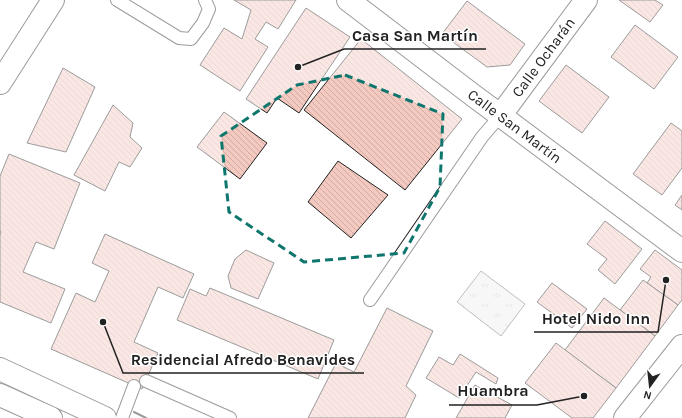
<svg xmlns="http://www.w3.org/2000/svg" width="682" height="418" viewBox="0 0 682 418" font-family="Karla,sans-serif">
<defs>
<pattern id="grass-tufts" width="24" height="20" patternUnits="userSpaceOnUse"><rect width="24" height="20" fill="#eee"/><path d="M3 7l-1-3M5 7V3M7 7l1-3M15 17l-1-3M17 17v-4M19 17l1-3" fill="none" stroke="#ccc"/></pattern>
<pattern id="building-back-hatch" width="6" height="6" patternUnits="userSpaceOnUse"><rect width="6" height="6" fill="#f3c9c0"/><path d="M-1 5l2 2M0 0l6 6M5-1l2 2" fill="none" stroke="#d0aca5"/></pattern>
</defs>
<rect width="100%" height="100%" fill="#fff"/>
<!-- grass -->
<polygon fill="url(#grass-tufts)" stroke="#6f6f6f" points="481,271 525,304 501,336 457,302"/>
<!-- building -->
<g fill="url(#building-back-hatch)" stroke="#222">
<polygon points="234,0 296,0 278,29 266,22 255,39 268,47 240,91 200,65 224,28 242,39 251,10"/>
<polygon points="619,0 655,0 663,5 650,22"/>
<polygon points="467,1 525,44 510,65 487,67 442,34"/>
<polygon points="306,8 350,37 299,113 277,98 267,113 246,99"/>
<polygon points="635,25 678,57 654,89 611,57"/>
<polygon points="361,39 462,119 405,190 304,110"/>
<polygon points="566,65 609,97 582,133 539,101"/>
<polygon points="63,68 95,87 66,152 27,143"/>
<polygon points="113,105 133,123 130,137 142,148 130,167 119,162 105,191 74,175"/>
<polygon points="224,112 267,143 240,179 197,147"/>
<polygon points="671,123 682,131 682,168 662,195 633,174"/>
<polygon points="9,154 80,183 54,249 36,242 23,272 65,289 51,323 0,302 0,235 1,232 0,231 0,176"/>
<polygon points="338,161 388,195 351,238 308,202"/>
<polygon points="682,195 682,210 675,205"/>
<polygon points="605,221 642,249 615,284 598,270 607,259 587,244"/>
<polygon points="105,234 194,274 183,298 158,287 134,342 158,353 142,389 51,349 76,293 95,302 109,271 92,263"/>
<polygon points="246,250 274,263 258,299 231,288 228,276 235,259"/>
<polygon points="655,250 682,270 682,300 678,305 647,283 651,277 640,269"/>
<polygon points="643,280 678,305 655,336 620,310"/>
<polygon points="552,283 587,309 572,328 537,302"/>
<polygon points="210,288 334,340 318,379 177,320 190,289 206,296"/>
<polygon points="604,298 655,336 616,388 565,350"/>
<polygon points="387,308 433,331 406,386 416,395 405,418 308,418 336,363 354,372"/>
<polygon points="556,343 616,388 593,418 572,418 525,383"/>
<polygon points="460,354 498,378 496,384 476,372 459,398 426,378 439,357 453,365"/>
<polygon points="475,385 512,405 505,418 456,418"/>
</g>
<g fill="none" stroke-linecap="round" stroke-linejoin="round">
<defs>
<g id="service">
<polyline points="117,0 179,38 191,39 203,23 209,9 205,0"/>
<polyline points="370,300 482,137 500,116"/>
<polyline points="146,381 230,418"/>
<polyline points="122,418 134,386"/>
</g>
<g id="minor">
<path id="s1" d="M348 0 474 96 682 251"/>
<polyline points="0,83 53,0"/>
<path id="s2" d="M500 116 586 0"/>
<polyline points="625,418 682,346"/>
</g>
<g id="secondary">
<polyline points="0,369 105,418"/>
<polyline points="0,395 51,418"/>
</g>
</defs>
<!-- service casing -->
<use href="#service" stroke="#222" stroke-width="14"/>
<!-- minor casing -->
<use href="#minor" stroke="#222" stroke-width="24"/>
<!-- secondary casing -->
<use href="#secondary" stroke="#222" stroke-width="24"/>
<!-- service -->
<use href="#service" stroke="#fff" stroke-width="12"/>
<!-- minor -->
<use href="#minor" stroke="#fff" stroke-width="22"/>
<!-- secondary -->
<use href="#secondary" stroke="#fff" stroke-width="22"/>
<!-- wall -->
<polyline stroke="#222" stroke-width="2" points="134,412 146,418"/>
</g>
<!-- marked area -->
<path d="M0 0H682V418H0ZM345 75 443 114 440 187 404 253 304 262 229 212 221 136 297 85Z" fill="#fff" fill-opacity=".55" fill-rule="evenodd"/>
<path fill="none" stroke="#0f766e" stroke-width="3" stroke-dasharray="8 5" stroke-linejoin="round" d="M345 75 443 114 440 187 404 253 304 262 229 212 221 136 297 85Z"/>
<g text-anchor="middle" stroke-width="3" stroke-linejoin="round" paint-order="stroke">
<!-- street labels -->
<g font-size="15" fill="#222" stroke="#fff">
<text dy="5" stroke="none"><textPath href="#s2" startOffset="73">Calle Ocharán</textPath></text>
<text dy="5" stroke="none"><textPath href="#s1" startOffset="209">Calle San Martín</textPath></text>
</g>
</g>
<!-- callouts -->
<path fill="none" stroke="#222" stroke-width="1.5" d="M298 67L344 49H486M666 280L658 332H534M103 322L123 373H364M584 396L537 405H449"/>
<g fill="#222" stroke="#fff" stroke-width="1.5">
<circle cx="298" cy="67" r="4"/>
<circle cx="666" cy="280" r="4"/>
<circle cx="103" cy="322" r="4"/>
<circle cx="584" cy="396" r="4"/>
</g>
<g font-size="16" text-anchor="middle" font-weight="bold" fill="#222" stroke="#fff" stroke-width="3" stroke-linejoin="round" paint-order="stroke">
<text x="415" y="41">Casa San Martín</text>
<text x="596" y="324">Hotel Nido Inn</text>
<text x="243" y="365">Residencial Afredo Benavides</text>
<text x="493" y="396">Huambra</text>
</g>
<!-- north arrow -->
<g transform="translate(650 386) rotate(195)" stroke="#ffffff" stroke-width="3" paint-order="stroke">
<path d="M0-3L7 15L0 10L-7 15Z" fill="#222222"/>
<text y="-6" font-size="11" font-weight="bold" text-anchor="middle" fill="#222222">N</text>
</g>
</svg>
